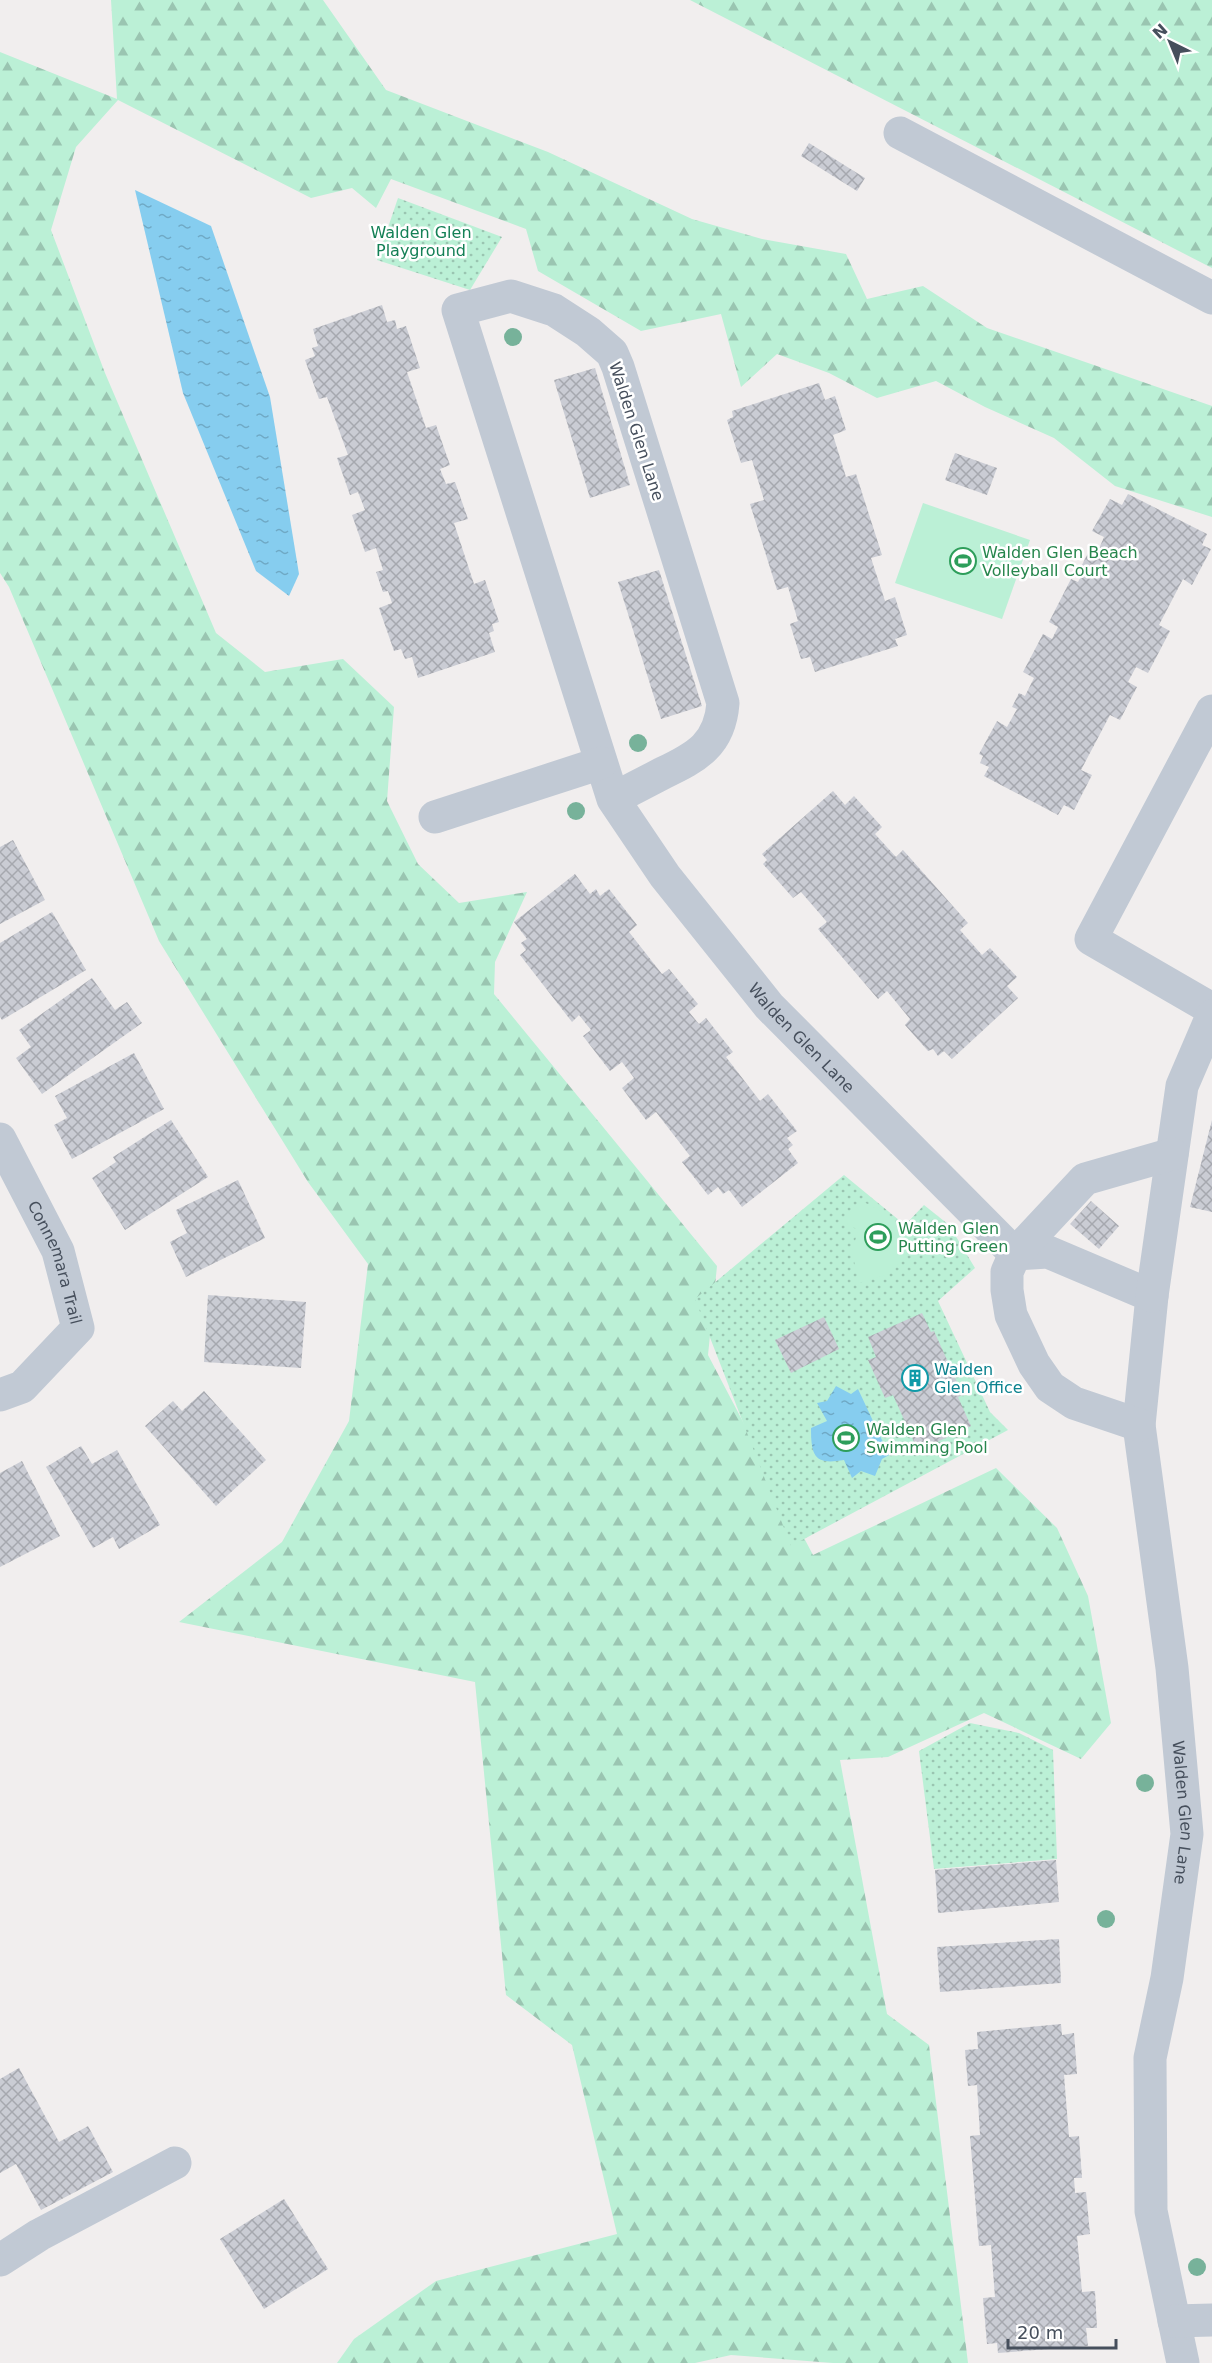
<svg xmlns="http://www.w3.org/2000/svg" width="1212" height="2363" viewBox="0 0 1212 2363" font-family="'DejaVu Sans',sans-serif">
<defs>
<pattern id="forest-firs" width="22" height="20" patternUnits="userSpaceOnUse" patternTransform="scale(1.5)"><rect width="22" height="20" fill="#bbf0d6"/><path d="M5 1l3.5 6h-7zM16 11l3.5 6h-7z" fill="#9ac5b1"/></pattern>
<pattern id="park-dots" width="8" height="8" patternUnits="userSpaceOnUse" patternTransform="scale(1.5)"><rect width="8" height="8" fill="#bbf0d6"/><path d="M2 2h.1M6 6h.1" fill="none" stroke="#9ac5b1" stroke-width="1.8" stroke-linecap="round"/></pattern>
<pattern id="water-ripples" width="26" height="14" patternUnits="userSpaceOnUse" patternTransform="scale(1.5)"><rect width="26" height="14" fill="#86cdef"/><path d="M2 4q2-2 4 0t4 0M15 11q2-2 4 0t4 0" fill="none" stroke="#6fa9c5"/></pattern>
<pattern id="building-cross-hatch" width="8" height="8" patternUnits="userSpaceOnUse" patternTransform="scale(1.5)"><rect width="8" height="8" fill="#caccd4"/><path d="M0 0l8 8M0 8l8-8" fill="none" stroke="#a6a8af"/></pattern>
</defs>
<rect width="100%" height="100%" fill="#f1eeee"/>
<!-- forest -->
<g fill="url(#forest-firs)">
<polygon points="111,0 323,0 386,90 548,152 692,219 762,239 846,254 867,299 923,286 987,328 1212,406 1212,517 1115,486 1054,438 985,407 936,381 877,398 829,373 777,354 741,387 721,314 641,331 538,271 526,229 391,179 376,208 352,188 311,198 118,100 76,147 51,230 105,373 216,633 265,672 343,659 394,707 387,801 418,864 459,903 527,892 495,962 494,994 717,1266 708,1355 813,1555 996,1468 1057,1528 1088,1596 1111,1723 1081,1759 984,1713 888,1757 840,1760 887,2014 929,2045 968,2363 833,2363 731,2355 695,2363 337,2363 354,2339 436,2281 617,2234 572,2045 506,1995 475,1682 179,1622 282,1542 349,1421 368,1264 308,1182 159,941 9,587 0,573 0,52 117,99"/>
<polygon points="690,0 1212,0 1212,268"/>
</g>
<!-- park -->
<g fill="url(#park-dots)">
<polygon points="398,198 502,237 470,290 377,260"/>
<polygon points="844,1175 905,1225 924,1205 949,1225 975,1268 938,1301 990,1412 1008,1430 791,1546 695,1299"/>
<polygon points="970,1723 1019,1733 1053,1750 1057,1859 934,1869 919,1751"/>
</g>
<!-- pitch -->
<g fill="#bbf0d6">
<polygon points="923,503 1030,540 1002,619 895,583"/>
<polygon points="862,1201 892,1217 907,1254 889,1274 859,1283 852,1252 858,1230 844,1222"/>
</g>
<!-- water -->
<g fill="url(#water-ripples)">
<polygon points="135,190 211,226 270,397 299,574 289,596 256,571 183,393"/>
<path d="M836 1386 851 1394 858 1389 889 1455 882 1459 875 1476 861 1471 852 1478 844 1460C815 1465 811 1457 811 1428L827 1421 817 1403 827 1401Z"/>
</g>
<!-- building -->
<g fill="url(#building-cross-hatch)">
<polygon points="809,143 865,178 857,191 801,156"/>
<polygon points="382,305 387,322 395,320 397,329 406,326 420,368 407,372 426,428 436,425 450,465 440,469 446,484 455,482 468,519 454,523 474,584 485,580 499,622 492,624 494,631 489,633 495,652 418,678 412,657 405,659 401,649 394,651 379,608 392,603 388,591 383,592 376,572 383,570 376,548 365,552 352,515 365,510 358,492 350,495 337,458 348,455 327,397 319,399 305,360 315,356 312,348 318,346 313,329"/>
<polygon points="595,368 630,485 590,498 554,380"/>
<polygon points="819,383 825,400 835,396 846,430 833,435 846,477 856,474 882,555 871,558 885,601 895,597 907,635 895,639 898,646 815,672 810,657 801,659 790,624 798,621 788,587 777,590 750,504 764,500 752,460 741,463 727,420 733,417 732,411"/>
<polygon points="955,453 997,468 987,495 945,480"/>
<polygon points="1128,494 1207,534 1202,545 1211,549 1192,585 1183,579 1159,625 1170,631 1148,673 1136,667 1128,682 1137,687 1120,720 1110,715 1081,770 1092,775 1074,810 1064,805 1058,815 984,776 989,767 980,763 983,756 979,754 997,721 1007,727 1017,709 1012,707 1019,693 1025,696 1034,678 1023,672 1043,634 1052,639 1058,627 1049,622 1071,579 1078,582 1084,571 1080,569 1091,547 1098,551 1104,537 1092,531 1110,499 1122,505"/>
<polygon points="659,570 702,706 661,719 618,582"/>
<polygon points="833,791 845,805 854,796 882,827 875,834 896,857 903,850 968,923 960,930 982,955 990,948 1017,977 1007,986 1018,998 952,1059 944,1051 938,1056 933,1049 928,1051 905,1025 910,1019 887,991 878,999 818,929 827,922 801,892 793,898 763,864 767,860 762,854"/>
<polygon points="13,840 45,900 0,924 0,847"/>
<polygon points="575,874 590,894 596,889 600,896 609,889 637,925 629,932 662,974 669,969 698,1004 689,1012 699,1024 706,1018 733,1052 726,1057 760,1101 768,1094 797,1131 787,1138 793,1145 788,1149 798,1163 742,1207 729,1190 723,1194 718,1187 708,1195 682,1162 690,1156 656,1112 646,1120 622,1088 634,1078 622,1062 610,1071 583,1036 591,1030 579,1015 572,1022 520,955 526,950 521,943 527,939 514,922"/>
<polygon points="52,912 86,970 2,1020 0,1017 0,943"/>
<polygon points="92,978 115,1010 127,1002 142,1023 42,1094 16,1058 31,1047 19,1030"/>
<polygon points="134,1053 164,1109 72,1159 54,1125 67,1118 55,1096"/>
<polygon points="171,1120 208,1177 125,1230 92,1178 116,1162 113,1157"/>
<polygon points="1212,1120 1212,1212 1190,1207"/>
<polygon points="238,1180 265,1238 186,1277 170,1242 187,1233 176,1210"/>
<polygon points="1091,1201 1119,1226 1099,1249 1070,1224"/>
<polygon points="208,1295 306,1302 301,1368 204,1362"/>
<polygon points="922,1313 931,1332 934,1331 963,1395 958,1397 971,1426 918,1451 893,1395 885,1398 868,1360 876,1357 868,1337"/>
<polygon points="824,1317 839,1349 791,1373 775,1340"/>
<polygon points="204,1391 266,1460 216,1506 145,1426 173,1401 182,1411"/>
<polygon points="81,1446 92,1464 117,1450 160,1525 119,1549 113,1537 93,1548 46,1467"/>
<polygon points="22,1461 60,1536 0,1567 0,1473"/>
<polygon points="1056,1860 1059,1902 938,1913 935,1870"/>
<polygon points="1059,1939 1061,1983 940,1992 937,1947"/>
<polygon points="1061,2024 1062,2035 1074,2033 1077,2074 1064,2075 1069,2137 1079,2136 1082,2178 1074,2178 1075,2193 1086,2192 1090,2234 1077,2236 1082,2292 1095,2291 1097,2328 1086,2328 1088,2346 998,2353 997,2343 987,2344 983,2298 995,2297 991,2245 979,2246 970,2136 980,2135 977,2085 968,2086 965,2050 978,2049 977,2032"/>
<polygon points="19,2068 59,2142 88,2126 113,2172 41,2210 16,2164 0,2173 0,2079"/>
<polygon points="284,2199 328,2269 264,2309 220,2239"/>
</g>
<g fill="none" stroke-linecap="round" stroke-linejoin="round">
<!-- minor -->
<g stroke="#c1c9d4" stroke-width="33">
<polyline points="900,133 1212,298"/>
<polyline points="1212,711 1091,939 1212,1009"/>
<path id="s1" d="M613 799C630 790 646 782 663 773 697 757 720 744 723 703L618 367 612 353 588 332 554 310 511 296 458 310 613 799 665 876 769 1006 1015 1254 1048 1252 1152 1296 1139 1425 1172 1668 1187 1834 1167 1978 1150 2058 1151 2211 1183 2363"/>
<polyline points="435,817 601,763"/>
<path id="s2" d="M0 1139 58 1251 78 1328 22 1387 0 1395"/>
<polyline points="1152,1296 1182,1086 1212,1016"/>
<polyline points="1139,1425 1074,1403 1050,1387 1034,1364 1011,1315 1007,1290 1007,1272 1015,1254 1085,1179 1172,1154"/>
<polyline points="0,2260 39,2235 175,2163"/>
<polyline points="1174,2321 1212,2320"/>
</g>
</g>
<!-- trees -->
<g fill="#77b29a">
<circle cx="513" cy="337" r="9"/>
<circle cx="638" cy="743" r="9"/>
<circle cx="576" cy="811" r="9"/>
<circle cx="1145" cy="1783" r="9"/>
<circle cx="1106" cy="1919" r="9"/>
<circle cx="1197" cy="2267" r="9"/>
</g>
<!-- icons -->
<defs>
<symbol id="stadium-ring" viewBox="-11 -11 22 22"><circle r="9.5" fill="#fff" stroke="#2e9e5b" stroke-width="1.5"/><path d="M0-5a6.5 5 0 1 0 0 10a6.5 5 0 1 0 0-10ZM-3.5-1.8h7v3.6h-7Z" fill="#2e9e5b"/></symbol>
<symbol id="building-ring" viewBox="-11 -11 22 22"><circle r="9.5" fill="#fff" stroke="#0f9aa8" stroke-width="1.5"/><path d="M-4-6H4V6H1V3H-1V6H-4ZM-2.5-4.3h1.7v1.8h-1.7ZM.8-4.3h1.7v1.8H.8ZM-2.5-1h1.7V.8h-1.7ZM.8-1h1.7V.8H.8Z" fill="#0f9aa8"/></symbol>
</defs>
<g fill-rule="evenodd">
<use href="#stadium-ring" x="948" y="546" width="30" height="30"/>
<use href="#stadium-ring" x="863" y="1222" width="30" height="30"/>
<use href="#building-ring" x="900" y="1363" width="30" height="30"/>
<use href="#stadium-ring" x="831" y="1423" width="30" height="30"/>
</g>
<g text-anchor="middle" stroke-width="5" stroke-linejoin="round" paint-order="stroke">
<!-- park labels -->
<g font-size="16" fill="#148056" stroke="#fff">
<text x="421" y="238">Walden Glen<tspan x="421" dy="18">Playground</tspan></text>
</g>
<!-- street labels -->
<g font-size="16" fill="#464f5c" stroke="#fff">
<text transform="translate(637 431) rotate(72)" y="6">Walden Glen Lane</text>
<text dy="6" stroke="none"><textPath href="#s1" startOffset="1512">Walden Glen Lane</textPath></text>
<text dy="6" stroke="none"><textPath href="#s2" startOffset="136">Connemara Trail</textPath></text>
<text dy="6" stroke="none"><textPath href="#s1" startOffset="2482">Walden Glen Lane</textPath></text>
</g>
<!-- leisure labels -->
<g font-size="16" fill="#27864d" stroke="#fff" text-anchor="start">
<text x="982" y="558">Walden Glen Beach<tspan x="982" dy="18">Volleyball Court</tspan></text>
<text x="898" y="1234">Walden Glen<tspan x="898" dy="18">Putting Green</tspan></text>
<text x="866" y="1435">Walden Glen<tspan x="866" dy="18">Swimming Pool</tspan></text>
</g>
<!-- culture labels -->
<g font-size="16" fill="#0d838f" stroke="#fff" text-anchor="start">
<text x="934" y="1375">Walden<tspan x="934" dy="18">Glen Office</tspan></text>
</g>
</g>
<!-- north arrow -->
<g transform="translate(1170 42) rotate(317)" stroke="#ffffff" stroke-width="4.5" paint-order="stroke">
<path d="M0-4.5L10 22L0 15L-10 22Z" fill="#464f5c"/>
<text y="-9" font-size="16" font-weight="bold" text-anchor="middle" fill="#464f5c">N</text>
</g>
<!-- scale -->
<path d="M1008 2339v9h108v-9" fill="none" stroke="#464f5c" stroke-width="3"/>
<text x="1017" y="2339" font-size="18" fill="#464f5c" stroke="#ffffff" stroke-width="4.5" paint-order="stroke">20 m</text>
</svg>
